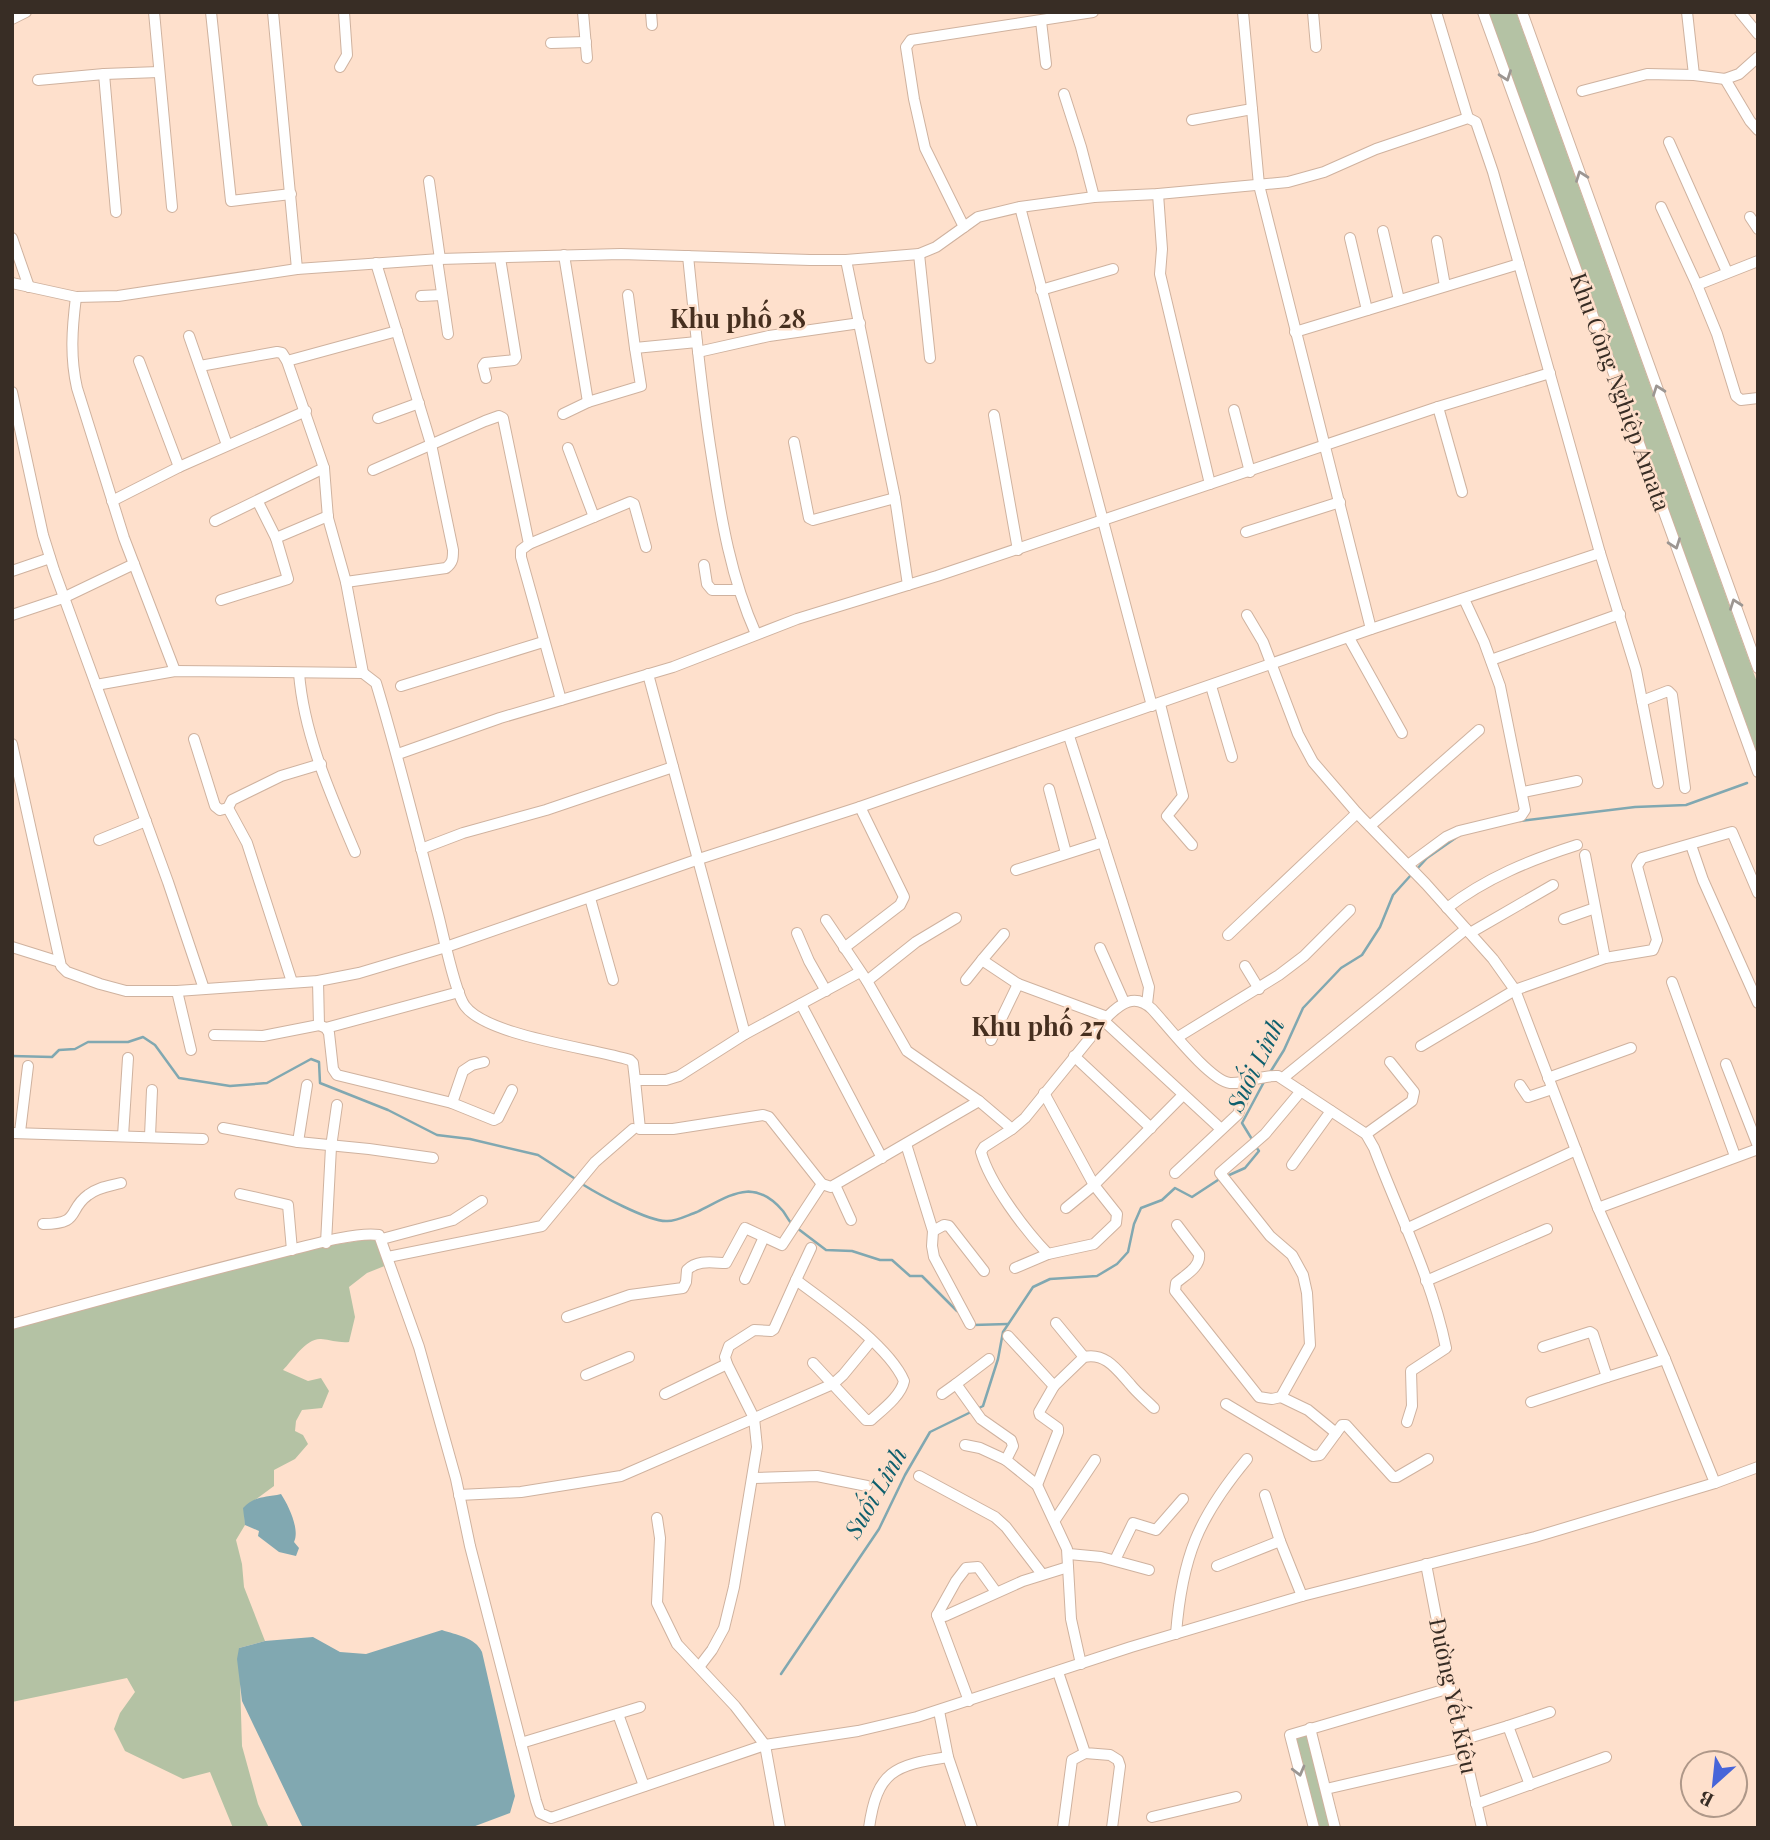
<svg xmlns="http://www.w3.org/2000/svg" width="1770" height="1840" viewBox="0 0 1770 1840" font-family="'Playfair Display',serif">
<rect width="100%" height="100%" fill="#fee0cc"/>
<!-- green -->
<g fill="#b4c2a4">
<polygon points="1488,12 1516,12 1758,685 1758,756"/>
<path d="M377 1238 387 1265 367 1273 349 1287 355 1317 349 1342C339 1343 331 1340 321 1339 306 1338 293 1360 283 1370L308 1381 321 1378 329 1391 322 1408 302 1410 296 1421 295 1431 303 1435 308 1444 295 1459 274 1470V1486L244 1508 245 1525 236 1540 242 1564 244 1587 265 1641 239 1648 242 1746 258 1804 269 1828H233L210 1772 183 1779 125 1751 114 1729 120 1713 135 1692 127 1678 12 1702V1328L157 1287 326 1246Z"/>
<polygon points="1308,1732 1332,1828 1318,1828 1294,1737"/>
</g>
<!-- water -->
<g fill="#81a8b1">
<path d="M281 1494C289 1506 300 1530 294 1542L299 1548 296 1556 279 1552 258 1536 259 1531 245 1525 243 1508C256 1495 265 1498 281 1494Z"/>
<path d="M442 1630C456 1635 475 1637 482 1652L515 1796 510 1813 470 1828H303L242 1701 237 1659 239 1648 265 1641 313 1637 340 1652 366 1654Z"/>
</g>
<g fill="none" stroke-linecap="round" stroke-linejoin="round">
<!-- stream -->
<g stroke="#81a8b1" stroke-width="2.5">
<polyline points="1520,821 1635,807 1686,805 1747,783"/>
<polyline points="1416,870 1427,858 1457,837"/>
<polyline points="12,1056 52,1057 59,1050 75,1049 88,1042 128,1042 143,1037 155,1045 179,1078 230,1086 267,1083 311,1059 319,1062 320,1083 388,1110 437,1135 470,1139 538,1155 577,1180"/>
<polyline points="1269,1074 1284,1050 1303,1008 1341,968 1362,955 1380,927 1393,895 1411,875"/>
<polyline points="1253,1141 1242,1123 1265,1080"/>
<polyline points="1227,1176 1245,1168 1259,1151 1256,1147"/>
<path d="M582 1184C598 1194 647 1221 666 1221 675 1222 688 1215 697 1212 730 1196 753 1176 783 1211 786 1215 788 1220 792 1224"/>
<polyline points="797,1228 826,1250 852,1251 880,1260 892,1260 910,1276 922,1276 957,1311"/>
<polyline points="973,1325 1008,1324"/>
<polyline points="979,1408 983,1406 998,1359 1003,1332 1033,1287 1050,1279 1097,1276 1117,1264 1128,1252 1134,1224 1141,1208 1162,1200 1175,1188 1192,1197 1221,1178"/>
<polyline points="781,1674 879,1529 905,1475 930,1432 973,1411"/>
</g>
<defs>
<g id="minor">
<polyline points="154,12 172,207"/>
<polyline points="211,12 231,201 291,194"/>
<polyline points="273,12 297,269"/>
<polyline points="583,12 587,58"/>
<polyline points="651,12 652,25"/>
<polyline points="1243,12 1259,185 1371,629"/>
<polyline points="1313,12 1316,47"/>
<polyline points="1436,12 1468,118"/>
<polyline points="1483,12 1758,772"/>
<polyline points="1522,12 1758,668"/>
<polyline points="1687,12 1694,75"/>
<polyline points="1740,12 1758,34"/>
<polyline points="12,19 26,12"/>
<polyline points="1041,21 1046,64"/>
<polyline points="551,43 586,42"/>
<polyline points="340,67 347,55 344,12"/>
<polyline points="104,74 116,212"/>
<polyline points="1725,79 1750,121 1758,130"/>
<polyline points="38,80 104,74 159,72"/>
<polyline points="1582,91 1647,74 1694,75 1725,79 1739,74 1758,57"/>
<polyline points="1064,94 1081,147 1094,197"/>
<polyline points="1192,120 1252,109"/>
<polyline points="1669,142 1727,272"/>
<polyline points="429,181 440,259"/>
<polyline points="1158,194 1162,249 1160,274 1210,484"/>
<polyline points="1020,207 1152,706"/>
<polyline points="1661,207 1697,285"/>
<polyline points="1750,217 1758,229"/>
<polyline points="964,227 925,148 914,99 906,47 911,40 1093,12"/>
<polyline points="1383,231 1399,300"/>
<polyline points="12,238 29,287"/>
<polyline points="1350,238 1367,310"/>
<polyline points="1437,241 1445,286"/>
<polyline points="919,254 930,358"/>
<polyline points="564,255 588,402"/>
<path d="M688 256C695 323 701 391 712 458 721 519 731 578 756 634"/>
<polyline points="437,259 448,334"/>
<polyline points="846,260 895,498 908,585"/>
<polyline points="1758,261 1697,285 1717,334 1736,396 1741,400 1758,398"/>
<polyline points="12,283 76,297 118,296 297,269 440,259 621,254 810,260 846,260 919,254 936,247 978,217 1020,207 1094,197 1158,194 1288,182 1324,172 1376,149 1468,118 1476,122 1493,172 1519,264"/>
<polyline points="1041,290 1113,269"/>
<polyline points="628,295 635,348"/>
<polyline points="421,296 442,295"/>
<path d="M76 297C72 329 70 357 77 388L124 538 175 671"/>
<polyline points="1295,332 1519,264 1600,553 1636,670 1658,783"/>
<polyline points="189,336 227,445"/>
<polyline points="698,352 769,336 860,323"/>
<polyline points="139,361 179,467"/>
<polyline points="287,361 397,331"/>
<polyline points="200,366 277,352 282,353 287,361 324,468 328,518 346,582 363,673"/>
<polyline points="486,378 483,366 485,363 514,360 516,357 500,258"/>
<polyline points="12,392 43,535 54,570 168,882 204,989"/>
<polyline points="1438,407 1462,492"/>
<polyline points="1234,410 1250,472"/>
<polyline points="563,414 588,402 641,386 635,348 697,342"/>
<polyline points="994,415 1018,550"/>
<polyline points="378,418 419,403"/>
<polyline points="794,442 809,518 813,520 895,498"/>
<polyline points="568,448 594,517"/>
<polyline points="373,470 485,421 499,416 503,418 529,544 521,550 521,557 561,700"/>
<polyline points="112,501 179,467 306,411"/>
<polyline points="258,502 276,538 328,516"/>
<polyline points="215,521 324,468"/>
<polyline points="1246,532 1340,502"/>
<polyline points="529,544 630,502 634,504 646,547"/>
<polyline points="704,565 707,584 712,590 738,590"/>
<polyline points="12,571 50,558"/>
<path d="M346 582 446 568C453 563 453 558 453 550L431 444 376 263"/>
<polyline points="221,600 288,579 276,538"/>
<polyline points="12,615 63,598 134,564"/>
<polyline points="1349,638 1402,733"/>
<polyline points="1491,660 1620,614"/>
<path d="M299 673C304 736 331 795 355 852"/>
<polyline points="648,674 745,1034"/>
<path d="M96 685 175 671 363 673 376 683C399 759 418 837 438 914 443 933 455 993 465 1006 487 1036 592 1048 630 1060L633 1063 635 1080H666L679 1076 745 1034 860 972"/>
<polyline points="401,686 543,642"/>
<polyline points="1211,686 1232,757"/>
<polyline points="1642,701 1668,691 1672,695 1685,788"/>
<polyline points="1160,704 1183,796 1167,816 1192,845"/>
<polyline points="1069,736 1149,987 1147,1004"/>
<polyline points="194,739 215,806 220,810 228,808"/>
<polyline points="12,744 61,966 67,972 100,984 126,991 177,991 318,981 359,973 446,947 699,859 860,807 1371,629 1600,553"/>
<polyline points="398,754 500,718 673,667 797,619 937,576 1438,407 1550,373"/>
<polyline points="1049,789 1066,853"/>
<polyline points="1523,792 1577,781"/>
<polyline points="1370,826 1479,730"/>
<polyline points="99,840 146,821"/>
<polyline points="1691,845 1703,880 1758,1003"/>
<polyline points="421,849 463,833 546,810 673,767"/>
<polyline points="1585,855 1605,958"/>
<polyline points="1408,865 1446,837 1459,831 1521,816 1525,810 1500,686 1484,642 1464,599"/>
<polyline points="1016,870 1103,842"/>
<polyline points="590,898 613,980"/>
<path d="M1447 908C1486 878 1530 860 1577 845"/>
<polyline points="1564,919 1595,908"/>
<path d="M826 920 867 981 907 1051 979 1101 1012 1129 1025 1118 1107 1017C1121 1003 1135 993 1152 1009 1167 1025 1210 1081 1230 1083 1246 1084 1261 1075 1278 1076L1366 1134 1374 1148C1399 1214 1432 1279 1446 1348L1411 1371 1412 1406 1407 1422"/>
<polyline points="797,933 809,961 826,991"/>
<polyline points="1470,933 1553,885"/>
<polyline points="1228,935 1357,813"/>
<polyline points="12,947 60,962"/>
<polyline points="844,948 900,905 904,897 860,807"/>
<polyline points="1100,948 1124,1002"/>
<polyline points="982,960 1004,934"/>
<polyline points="1245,966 1259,989"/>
<polyline points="966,980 982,960 1018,984"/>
<polyline points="867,981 916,942 956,918"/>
<polyline points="292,982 247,843 228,808 232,800 281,776 321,764"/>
<polyline points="1672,982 1735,1156"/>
<polyline points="177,991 191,1050"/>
<polyline points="801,1004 882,1158"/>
<polyline points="1104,1021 1221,1129"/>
<polyline points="319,1025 326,1028 329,1033 333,1069 337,1075 452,1103"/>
<polyline points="326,1028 459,992"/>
<polyline points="214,1035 263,1036 319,1025 318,981"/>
<polyline points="1178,1037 1279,975 1304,956 1350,910"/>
<polyline points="991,1040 1018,984 1107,1017"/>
<polyline points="1421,1046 1515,990 1605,958 1653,950 1657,940 1637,866 1642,858 1732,832 1758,893"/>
<polyline points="1074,1056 1151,1128"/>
<polyline points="484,1062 472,1065 463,1071 452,1103 494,1120 498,1118 512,1090"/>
<polyline points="1726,1064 1758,1146"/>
<polyline points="1283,1078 1466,929"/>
<polyline points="1548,1078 1631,1048"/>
<polyline points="635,1080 640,1129 673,1129 763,1115 769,1117 822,1184 831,1187 979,1101"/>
<polyline points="1520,1085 1528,1097 1552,1089"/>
<polyline points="223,1128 298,1142 369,1149 433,1158"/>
<path d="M1012 1129 984 1147 981 1152C990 1184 1025 1230 1048 1254"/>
<polyline points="20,1132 28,1066"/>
<polyline points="12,1133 203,1139"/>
<polyline points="1366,1134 1412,1101 1414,1092 1390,1062"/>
<polyline points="123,1136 128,1058"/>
<polyline points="150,1136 152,1090"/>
<polyline points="298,1142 307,1085"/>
<polyline points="906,1144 933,1231 944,1225 949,1226 984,1271"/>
<polyline points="1292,1165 1331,1111"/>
<polyline points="1175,1173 1238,1114 1243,1100"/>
<polyline points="835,1185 851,1220"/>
<polyline points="240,1194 288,1205 292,1250"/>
<polyline points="1066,1208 1094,1185 1183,1095"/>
<polyline points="1598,1208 1758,1149"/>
<path d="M43 1224C82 1224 67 1210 88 1195 98 1187 110 1186 121 1183"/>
<path d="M1177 1225 1199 1254C1201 1267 1185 1275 1176 1283L1175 1291 1259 1397 1272 1399 1281 1397 1308 1410 1336 1433"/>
<polyline points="1406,1229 1576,1150"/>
<polyline points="933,1231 932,1246 934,1257 970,1324"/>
<polyline points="382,1239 453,1220 482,1201"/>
<polyline points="326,1243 331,1147 337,1105"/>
<polyline points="388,1257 542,1226 595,1162 633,1129"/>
<polyline points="1015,1268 1048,1254 1094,1244 1116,1223 1117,1214 1094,1185 1044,1093"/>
<polyline points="745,1279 764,1237"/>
<polyline points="796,1280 811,1248"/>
<polyline points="1426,1281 1547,1229"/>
<path d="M567 1317 630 1295 683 1288 686 1282 687 1270C698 1259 714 1263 726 1263L745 1228 782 1245 822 1184"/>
<polyline points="1056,1323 1084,1357"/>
<path d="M12 1324C99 1300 187 1276 275 1254 300 1248 355 1231 379 1235L419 1347 456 1479 470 1546 536 1801 540 1813 551 1818 765 1745 858 1731 917 1717 1131 1647 1302 1596 1535 1537 1715 1483 1665 1359 1598 1208 1515 990 1493 959 1426 884 1357 813 1313 762 1298 734 1263 642 1247 615"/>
<path d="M1008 1336 1054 1386 1084 1357C1106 1352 1118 1371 1130 1384 1137 1393 1146 1400 1154 1408"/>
<polyline points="1543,1347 1590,1332 1593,1334 1607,1377 1665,1359"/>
<polyline points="989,1359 956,1384 981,1419 1011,1440 1013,1446 1006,1460 1037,1485 1067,1549 1071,1619 1081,1664"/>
<path d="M727 1364 725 1357 729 1346 754 1330 771 1331 774 1329 796 1280C827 1303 889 1346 904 1381 901 1396 882 1410 871 1420H866L813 1363"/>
<polyline points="586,1375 629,1357"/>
<polyline points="665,1394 727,1364 754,1418 757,1447 734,1587 724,1628 712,1650 699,1667"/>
<polyline points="942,1394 956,1384"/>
<polyline points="1281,1397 1310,1345 1307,1293 1303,1275 1292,1255 1270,1236 1220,1173 1265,1134 1301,1091"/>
<polyline points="1531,1402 1607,1377"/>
<polyline points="1226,1404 1313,1456 1320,1455 1342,1425 1346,1425 1393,1477 1397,1477 1428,1459"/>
<polyline points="965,1445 980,1448 1006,1460"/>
<polyline points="919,1476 995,1517 1006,1527 1042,1574"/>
<polyline points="754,1478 817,1476 867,1486"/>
<polyline points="1715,1483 1758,1467"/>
<polyline points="1037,1485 1058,1432 1058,1428 1040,1415 1039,1412 1054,1386"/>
<polyline points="459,1495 521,1492 621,1476 833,1384 843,1375 871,1341"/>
<polyline points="1265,1495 1280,1541"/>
<polyline points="657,1518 660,1538 657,1603 677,1644 735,1706 765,1745 780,1828"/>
<polyline points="1055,1520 1095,1460"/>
<polyline points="1069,1554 1101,1557 1149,1570"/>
<polyline points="1115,1560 1133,1523 1156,1530 1183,1499"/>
<polyline points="1426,1564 1450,1688 1482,1828"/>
<polyline points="1217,1566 1280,1541 1302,1596"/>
<polyline points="937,1615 945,1616 1023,1581 1068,1567"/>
<path d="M1176 1634C1182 1557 1198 1518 1247 1459"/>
<polyline points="1058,1672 1085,1753 1110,1755 1118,1760 1120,1766 1112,1828"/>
<polyline points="969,1701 937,1615 956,1581 966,1568 978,1567 996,1592"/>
<polyline points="939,1711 948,1757 972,1828"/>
<polyline points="618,1714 644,1786"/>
<polyline points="1508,1726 1550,1712"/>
<polyline points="1310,1728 1335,1828"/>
<polyline points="1462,1740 1508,1726 1530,1785"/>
<polyline points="521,1743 640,1707"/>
<polyline points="1326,1789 1465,1757"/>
<polyline points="1476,1804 1606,1757"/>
<polyline points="1152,1817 1236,1797"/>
<path d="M869 1828C877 1771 894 1765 948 1757"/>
<polyline points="1063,1828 1072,1760 1085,1753"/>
<polyline points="1314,1828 1290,1735 1450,1688"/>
</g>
</defs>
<!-- minor casing -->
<use href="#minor" stroke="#cfb29f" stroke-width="12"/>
<!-- minor -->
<use href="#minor" stroke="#fff" stroke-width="10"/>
</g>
<!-- one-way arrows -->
<defs><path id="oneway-chevron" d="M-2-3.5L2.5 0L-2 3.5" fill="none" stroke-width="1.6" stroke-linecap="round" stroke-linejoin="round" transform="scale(1.75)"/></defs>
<g stroke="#9c9692">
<use href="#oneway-chevron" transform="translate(1506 76) rotate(70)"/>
<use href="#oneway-chevron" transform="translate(1581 176) rotate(-110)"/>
<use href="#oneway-chevron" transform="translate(1658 390) rotate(-110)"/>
<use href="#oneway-chevron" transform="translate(1675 544) rotate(70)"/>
<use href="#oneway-chevron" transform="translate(1735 604) rotate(-110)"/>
<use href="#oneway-chevron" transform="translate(1299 1771) rotate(75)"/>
</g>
<g text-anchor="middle" stroke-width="5" stroke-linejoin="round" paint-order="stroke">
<!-- street labels -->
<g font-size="23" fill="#382d25" stroke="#fee0cc">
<text transform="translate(1620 392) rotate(70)" y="8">Khu Công Nghiệp Amata</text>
<text transform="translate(1453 1696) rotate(78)" y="8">Đường Yết Kiêu</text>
</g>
<!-- water labels -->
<g font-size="24" font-style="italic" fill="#0e5f6d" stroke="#fee0cc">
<text transform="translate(1256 1065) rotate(-64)" y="8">Suối Linh</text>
<text transform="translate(876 1493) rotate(-60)" y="8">Suối Linh</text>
</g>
<!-- quarter labels -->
<g font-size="26" font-weight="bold" fill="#462f1f" stroke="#fee0cc">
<text x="738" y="328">Khu phố 28</text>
<text x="1038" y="1036">Khu phố 27</text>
</g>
</g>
<!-- border -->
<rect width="1770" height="1840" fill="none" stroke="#382d25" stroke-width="28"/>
<!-- north arrow -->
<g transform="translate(1714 1784) rotate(207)"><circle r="33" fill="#fee0cc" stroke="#af9889" stroke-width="2"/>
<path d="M0-5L12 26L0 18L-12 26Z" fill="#4765d9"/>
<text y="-10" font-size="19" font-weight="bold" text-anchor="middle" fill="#382d25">B</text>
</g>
</svg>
